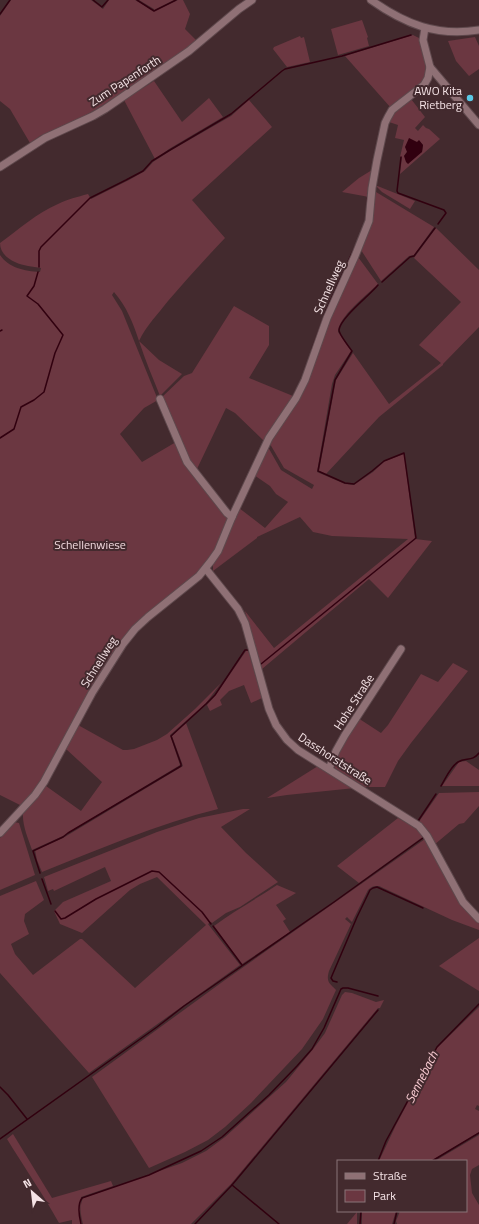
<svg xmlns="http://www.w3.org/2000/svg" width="479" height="1224" viewBox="0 0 479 1224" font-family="'Titillium Web',sans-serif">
<rect width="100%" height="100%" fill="#432a2e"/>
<!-- green -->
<g fill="#6b3741" fill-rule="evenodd">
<polygon points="11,0 91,0 103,9 109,0 135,0 154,11 178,0 183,0 190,14 185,29 197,41 160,68 100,107 86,115 40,136 30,143 10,109 0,101 0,16"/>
<polygon points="139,0 174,0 154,10 154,9"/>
<polygon points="362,20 368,37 367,38 369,46 338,55 331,29"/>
<path d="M413 35 419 38C422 52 431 70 422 83L391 108 345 56Z"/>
<polygon points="300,36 301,38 304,37 310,62 287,67 273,49 274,47"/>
<polygon points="475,37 479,46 479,69 469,76 456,61 448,41"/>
<polygon points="154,81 182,122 209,98 223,117 169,149 155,159 124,100"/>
<path d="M411 99 425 117 415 128 418 131 423 125 426 128 429 129 440 139 400 174 402 157H400L404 140 395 138 398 125 389 122 394 112ZM419 141 423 145 422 152 404 156 407 152Z"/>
<path d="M249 100 272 127 192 200 225 238C205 259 186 280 168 301 158 314 146 326 139 341L159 360 182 374 160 396C153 378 145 360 139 341 133 323 127 307 114 292L112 295 122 311 158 400 144 408 120 434 142 462 176 442 228 520 215 549 209 560 197 573 138 623 41 782 22 806 0 795V255C9 268 24 271 40 272L41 268C37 267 32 267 28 266 16 264 0 257 0 243 18 230 37 213 58 204 68 199 77 197 88 194L91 199 129 180 145 171 153 162 170 151 231 116Z"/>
<polygon points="372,170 369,197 342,192 359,178"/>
<polygon points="375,185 415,201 410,209 382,192"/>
<polygon points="376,192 434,227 414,255 409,256 381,281 361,250 375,193"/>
<polygon points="436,228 479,270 479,327 443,364 443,365 379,417 326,474 319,471 336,380 353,353 389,404 441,363 419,345 461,302 414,258"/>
<path d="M358 257 378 284C367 295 338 317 338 332L351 351 335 375 332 384 317 472 345 484 354 485 373 472 385 461 404 454 415 539 432 541 388 598 369 579 262 669 245 611 274 648 408 539 332 536 313 532 300 517 257 537V538L213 571V563L239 508 265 528 288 502 276 494 270 486 254 475 268 447 281 470 312 489 314 485 284 468 270 444 308 382 332 314Z"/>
<polygon points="234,306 269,326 269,345 249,378 293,396 265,442 235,413 226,408 196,471 189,461 161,398 184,376 192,373"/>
<polygon points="248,650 262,698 251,703 244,685 229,691 220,700 222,705 210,711 207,705 215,696 246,651"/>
<path d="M453 663 468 671 411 743 398 761 385 787H365L335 768C334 751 350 732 358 718L381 733 388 725 421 674 438 682Z"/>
<path d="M221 683 206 703 170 735 180 765 63 836 32 850C28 838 22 825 23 812L46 786 81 811 102 782 66 749 78 725 123 750H127L134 749 157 740 167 734 195 709Z"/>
<path d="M186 723 218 809C157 824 100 849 42 872L37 860 35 850 63 838 183 766 172 736Z"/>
<polygon points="466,761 479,770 479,786 442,786 459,762"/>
<polygon points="318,766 355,788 287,795 267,798"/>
<polygon points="479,792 479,806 464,823 459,824 434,845 418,823 439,793"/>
<polygon points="243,809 250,809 221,827 246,853 278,882 240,907 226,913 212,923 211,922 208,924 240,965 89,1073 0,973 0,896 36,881 44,900 25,914 24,921 29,934 11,944 15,954 33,975 80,939 82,939 135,988 206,925 157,877 140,884 130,890 82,933 60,924 54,911 63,902 111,881 105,867 54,891 53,889 48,891 44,877 157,832 199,818"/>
<polygon points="398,818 416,828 424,836 359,883 337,866"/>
<polygon points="14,822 19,823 35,875 0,890 0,838"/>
<path d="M425 839 456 897 468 912 479 923V930L452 920 379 886C374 886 372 886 368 890L352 922 347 917 345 919 351 924 329 971C326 982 329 983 336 990L323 1019 302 1049 251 1103 225 1127 208 1140 185 1152 149 1168 92 1077 225 980Z"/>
<path d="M277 885 296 893 276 905 286 919 283 921 290 932 242 964 214 926C234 911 256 899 277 885Z"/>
<polygon points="479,938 479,991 439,966"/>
<path d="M345 992 352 993 376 1002 384 1000 380 1008H378L231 1184 191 1224H83C81 1217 79 1206 83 1198L182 1163 206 1151 225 1137 286 1082 314 1048 325 1033 342 995Z"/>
<polygon points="479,1007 479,1106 477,1105 475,1109 479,1111 479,1132 431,1161 379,1161 396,1125 437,1048"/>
<path d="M13 1134 52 1198 111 1181 113 1186 81 1197 80 1218 82 1224H72V1220L59 1223C43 1194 24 1167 7 1139Z"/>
<polygon points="479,1135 479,1165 472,1169 470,1175 472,1193 479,1205 479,1224 397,1224 396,1221 400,1211 466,1211 466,1161 435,1161"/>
<polygon points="362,1211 396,1211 392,1224 362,1224"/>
<polygon points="357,1212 357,1224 347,1224"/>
</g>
<!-- water -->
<polygon fill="#31000f" points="409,138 417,142 419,140 423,145 422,152 408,164 406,162 404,156 407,152 405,147"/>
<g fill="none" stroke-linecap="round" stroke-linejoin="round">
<!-- stream -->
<g stroke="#31000f" stroke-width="1.5">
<polyline points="93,0 102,7 108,0"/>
<polyline points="137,0 154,11 176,0"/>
<polyline points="0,14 10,0"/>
<polyline points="401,157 397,191 398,193 444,210 446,213 438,224"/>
<polyline points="367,204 367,198"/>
<polyline points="39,267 39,251 41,247 90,198 126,180 143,171 152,161 170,150 231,114 282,71 285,69 342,56 411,35"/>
<polyline points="382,282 410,257 414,256 435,228"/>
<polyline points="0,331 2,330"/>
<polyline points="312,349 326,310 357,242"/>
<polyline points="293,396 296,390"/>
<polyline points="0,438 14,429 21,407 34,400 44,392 55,353 63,335 38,304 27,296 34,286 38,272"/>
<path d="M261 664 416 538 404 453 384 461 372 471 354 484 345 483 318 471 335 380 352 351C349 347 339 334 339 330 340 318 370 295 378 285"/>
<path d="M441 786C446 778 450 767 458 762 466 757 472 762 479 753"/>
<polyline points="418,821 436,794"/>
<polyline points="40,873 33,851 63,837 68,833 181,766 181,764 171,736 206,704 215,695 245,650 248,650"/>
<polyline points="42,879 51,904"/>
<polyline points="55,911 61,919 65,918 96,899 152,871 159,872 202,912 211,924"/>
<polyline points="213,926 242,965"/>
<polyline points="337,982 333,981 331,978 357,917 370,890 373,888 377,887 423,908"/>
<polyline points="0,1087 8,1095 27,1119"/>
<polyline points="0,1139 157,1027 184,1006 334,902 423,838"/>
<polyline points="378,1161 386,1141 437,1047 479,1004"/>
<polyline points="432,1161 479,1133"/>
<path d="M81 1224C79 1216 77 1205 82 1198L149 1175 201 1151 222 1137 269 1095 297 1066 312 1049 324 1028 341 989 343 988H348L378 996"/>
<polyline points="195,1224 232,1185"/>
<polyline points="279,1224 232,1185 378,1010"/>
<polyline points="360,1224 361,1211"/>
<polyline points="394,1224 397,1211"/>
</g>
<defs>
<g id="minor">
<path d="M371 0C405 24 437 37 479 30"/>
<polyline points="425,28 423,40 430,67 479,125"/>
<polyline points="0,167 45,138 93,116 105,109 189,51 239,9 252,0"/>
<polyline points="160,399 187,462 227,513 232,517"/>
<polyline points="206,569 238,609 245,623 269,709 276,725 287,740 298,750 419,826 427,836 463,902 479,919"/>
<polyline points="329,769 336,751 345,735 401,649"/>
<polyline points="0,833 35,795 44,782 92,693 123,644 135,629 148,617 199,576 211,561 218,551 232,517 269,438 296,398 305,380 327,318 355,256 369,221 372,188 377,160 385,123 388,117 392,110 397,106 424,85 428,78 430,67"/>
</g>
</defs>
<!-- minor casing -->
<use href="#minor" stroke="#5e484c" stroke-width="9"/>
<!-- minor -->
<use href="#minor" stroke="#8f7075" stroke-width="7"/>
</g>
<!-- markers -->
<circle fill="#5ac8e5" stroke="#432a2e" stroke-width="1.5" cx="470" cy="98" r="4"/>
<g text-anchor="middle" stroke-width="4" stroke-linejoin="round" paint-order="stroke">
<!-- street labels -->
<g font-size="12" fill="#f5e3e6" stroke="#432a2e">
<text transform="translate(125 81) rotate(-33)" y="4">Zum Papenforth</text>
<text transform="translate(329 287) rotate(-66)" y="4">Schnellweg</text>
<text transform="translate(99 662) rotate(-58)" y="4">Schnellweg</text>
<text transform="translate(354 702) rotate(-57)" y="4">Hohe Straße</text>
<text transform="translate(335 759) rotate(33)" y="4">Dasshorststraße</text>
</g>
<!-- poi labels -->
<g font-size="12" fill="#f5e3e6" stroke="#432a2e" text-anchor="end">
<text x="462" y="95">AWO Kita<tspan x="462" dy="14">Rietberg</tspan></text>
</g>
<!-- park labels -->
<g font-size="12" fill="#f3dbdf" stroke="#432a2e">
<text x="90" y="549">Schellenwiese</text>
</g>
<!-- water labels -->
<g font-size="13" font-style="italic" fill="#f9cbd2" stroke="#432a2e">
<text transform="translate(421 1077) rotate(-63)" y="5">Sennebach</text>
</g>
</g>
<!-- legend -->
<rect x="337" y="1160" width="130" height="52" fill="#432a2e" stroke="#8a7478"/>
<rect x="345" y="1173" width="20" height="6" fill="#8f7075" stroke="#8a7478"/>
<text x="373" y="1180" font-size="12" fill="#f5e3e6">Straße</text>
<rect x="345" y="1190" width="20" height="12" fill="#6b3741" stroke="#8a7478"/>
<text x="373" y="1200" font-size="12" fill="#f5e3e6">Park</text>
<!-- north arrow -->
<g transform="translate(32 1192) rotate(332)" stroke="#432a2e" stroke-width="3" paint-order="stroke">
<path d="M0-3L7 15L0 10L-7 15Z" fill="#f5e3e6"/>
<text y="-6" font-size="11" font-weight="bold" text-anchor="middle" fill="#f5e3e6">N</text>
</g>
</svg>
